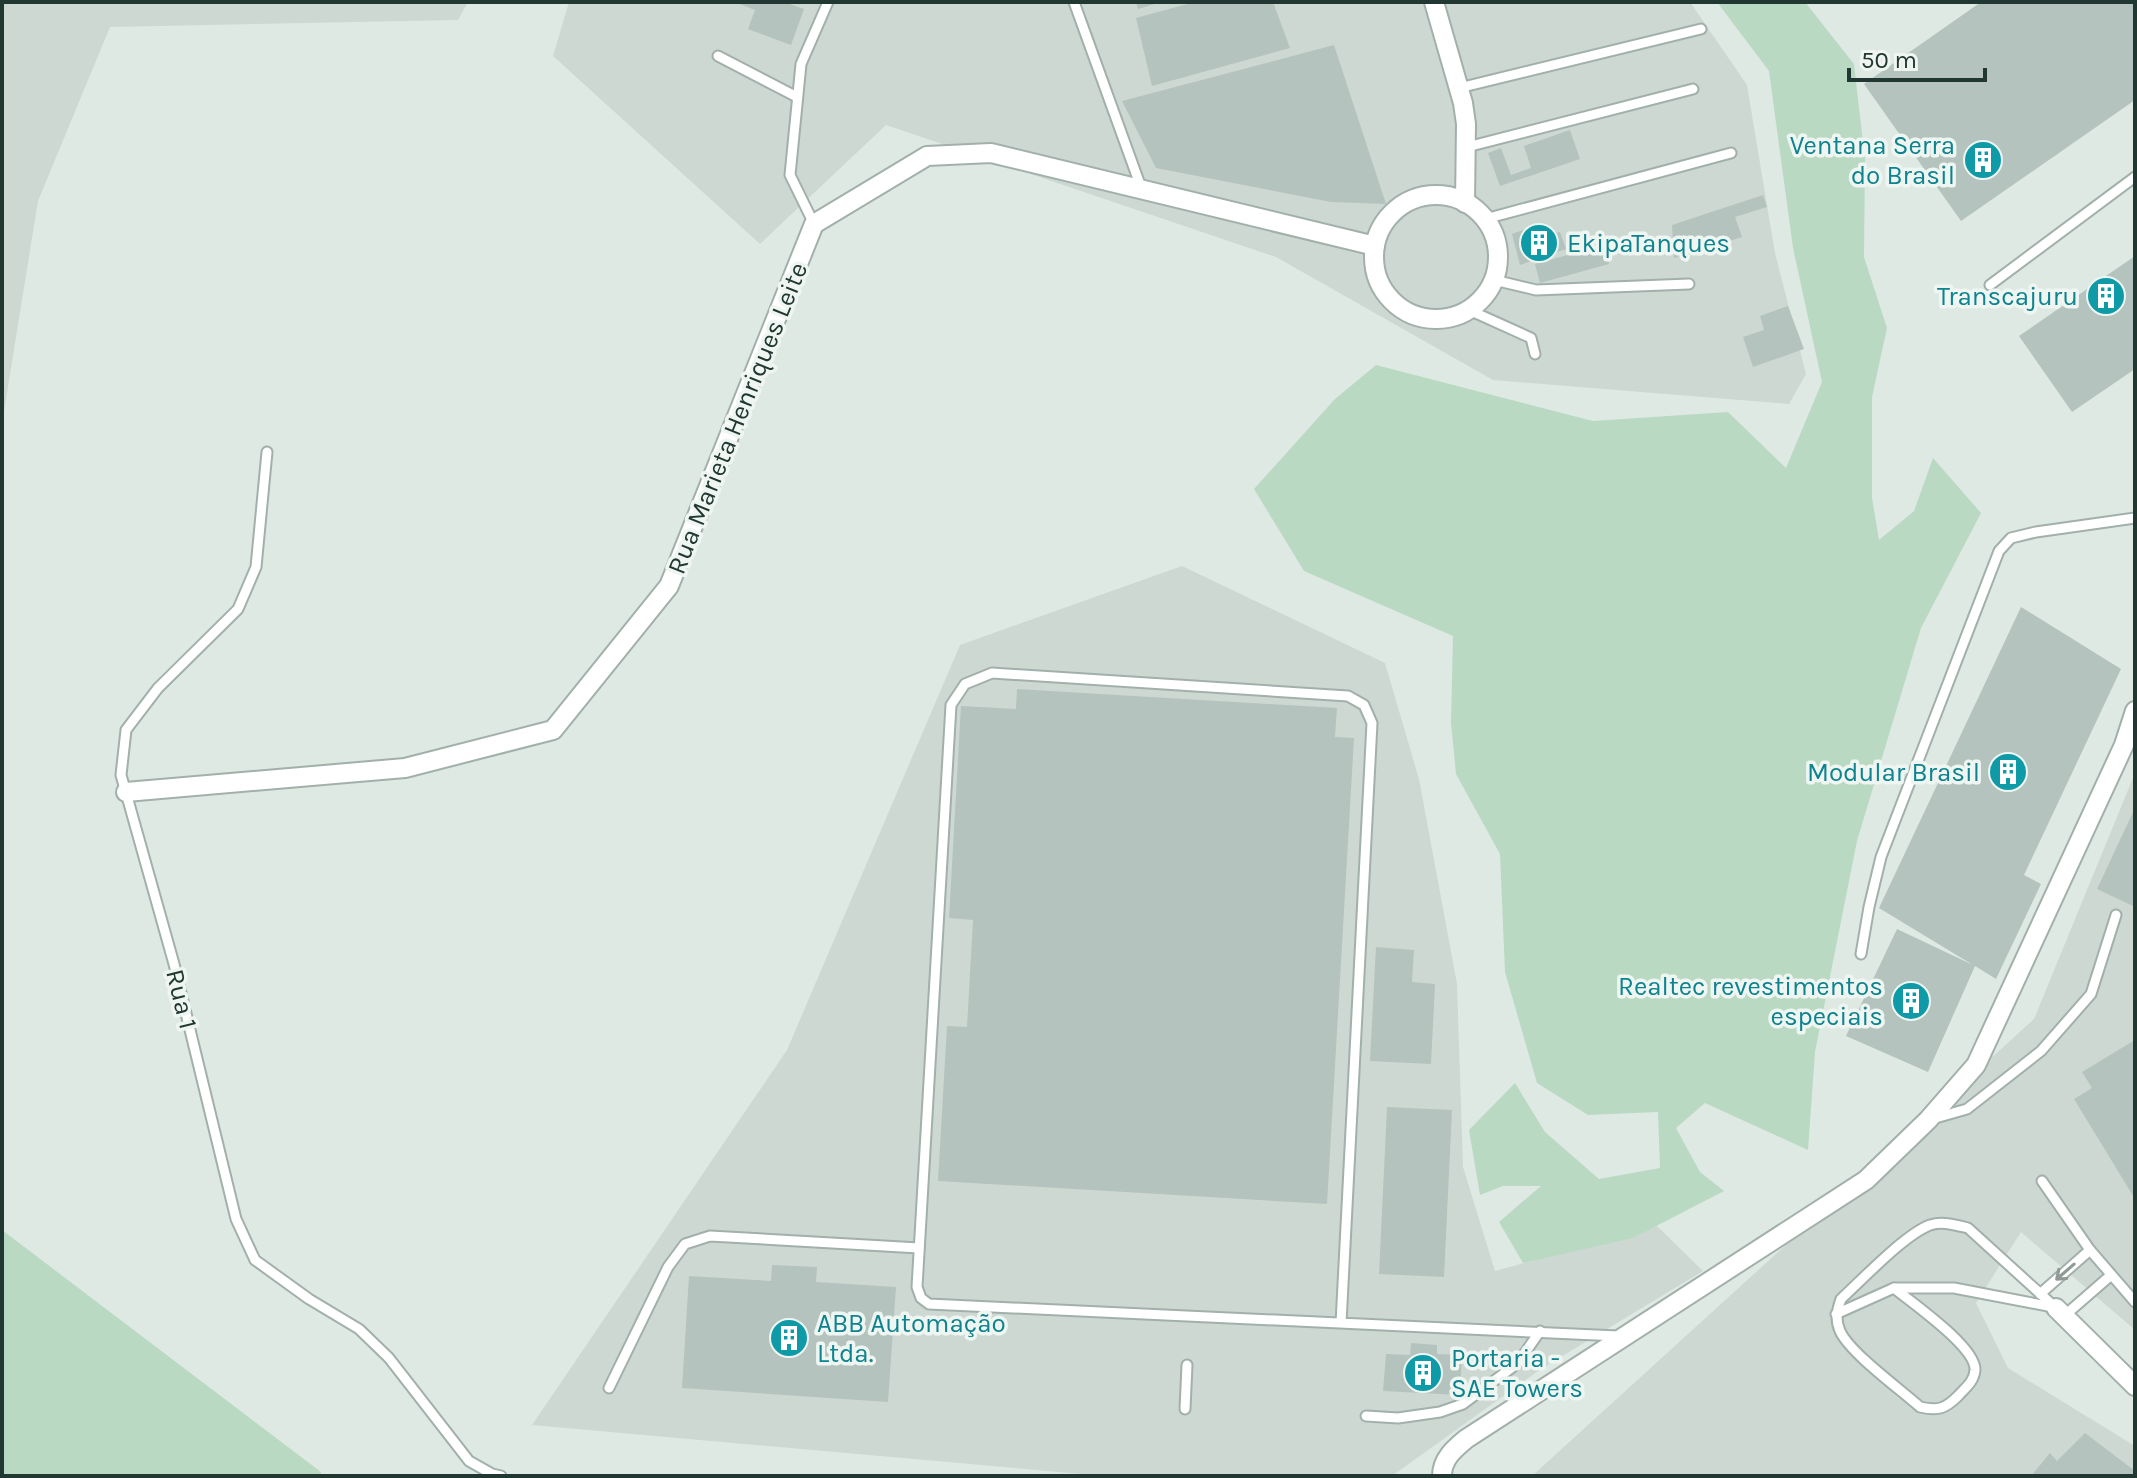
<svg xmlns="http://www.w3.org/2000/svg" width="2137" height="1478" viewBox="0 0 2137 1478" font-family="Karla,sans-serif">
<rect width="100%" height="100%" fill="#dfe9e4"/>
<!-- built -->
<g fill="#cdd8d3">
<polygon points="2,2 468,2 458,20 110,27 38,201 2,424"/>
<polygon points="569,2 1690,2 1747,85 1775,253 1806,374 1789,404 1493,380 1276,257 886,125 760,244 553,56"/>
<polygon points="1182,566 1385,663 1419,779 1457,984 1463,1167 1495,1271 1657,1226 1703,1271 1541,1369 1392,1476 1104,1476 532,1425 787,1050 960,645"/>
<polygon points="2135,773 2135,1330 2021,1232 1976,1303 2008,1368 2135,1446 2135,1476 1532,1476 2034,1019"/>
</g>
<!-- green -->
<g fill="#b9d9c2">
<polygon points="1717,2 1805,2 1854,64 1865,160 1864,257 1887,328 1872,397 1872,498 1879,540 1914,511 1933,458 1981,513 1921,628 1857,841 1815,1052 1808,1150 1705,1103 1676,1128 1700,1172 1724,1191 1633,1238 1523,1263 1499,1222 1541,1186 1503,1186 1480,1195 1469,1130 1515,1083 1545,1132 1599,1179 1660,1168 1658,1112 1588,1115 1537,1083 1505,972 1500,854 1456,774 1451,723 1453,636 1304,571 1254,489 1335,399 1376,365 1593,421 1728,412 1786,468 1822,382 1793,248 1769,71"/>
<polygon points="2,1230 321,1472 320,1476 2,1476"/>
</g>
<!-- building -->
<g fill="#b4c3bd">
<polygon points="735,2 784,2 804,9 791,45 748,29 755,10"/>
<polygon points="1136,2 1158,2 1158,3 1138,9"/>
<polygon points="1195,2 1273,2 1290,48 1152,86 1136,18"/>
<polygon points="1981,2 2135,2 2135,100 1961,221 1864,84"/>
<polygon points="1334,45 1386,204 1331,202 1156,168 1122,101"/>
<polygon points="1570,130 1580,159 1500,186 1488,153 1501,148 1511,175 1531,168 1524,146"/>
<polygon points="1763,195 1767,207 1735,217 1742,237 1674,258 1672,225"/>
<polygon points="1534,226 1538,237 1560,232 1566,249 1520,265 1512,234"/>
<polygon points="1604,245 1609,264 1540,283 1535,264"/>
<polygon points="2135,256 2135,369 2072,412 2019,336"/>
<polygon points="1788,306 1804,349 1753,367 1743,337 1764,330 1760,316"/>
<polygon points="2021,607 2121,669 2024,875 2041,884 1996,979 1975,966 1928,1072 1846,1036 1897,929 1973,965 1879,908"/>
<polygon points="1017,689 1337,708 1335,737 1354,738 1327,1204 938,1181 947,1026 967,1027 973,920 949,918 961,706 1016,709"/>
<polygon points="2135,808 2135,907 2097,889"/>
<polygon points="1376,947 1414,950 1412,982 1435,984 1431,1064 1370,1061"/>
<polygon points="2135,1040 2135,1199 2074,1099 2092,1088 2082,1072"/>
<polygon points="1387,1107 1452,1110 1444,1277 1379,1274"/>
<polygon points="772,1265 817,1267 816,1282 896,1287 888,1402 682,1388 689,1276 771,1281"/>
<polygon points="1411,1343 1437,1345 1437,1354 1462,1355 1460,1395 1383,1391 1386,1354 1410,1355"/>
<polygon points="2085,1433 2135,1471 2135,1476 2031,1476 2050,1453 2057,1461"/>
</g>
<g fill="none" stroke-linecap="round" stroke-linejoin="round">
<defs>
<g id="lane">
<polyline points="1074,2 1142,190"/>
<polyline points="718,56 797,97"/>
<polyline points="1459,88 1701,29"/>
<polyline points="1467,147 1693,89"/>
<polyline points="1485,219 1731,153"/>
<polyline points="814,224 790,175 801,64 828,2"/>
<polyline points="1494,280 1536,290 1689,284"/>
<polyline points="1990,285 2135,177"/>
<polyline points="1469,310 1531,338 1535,354"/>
<polyline points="267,452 256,567 238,609 158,688 126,730 121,775 174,964 236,1219 255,1260 309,1299 359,1329 389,1358 469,1461 492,1474 501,1476"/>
<polyline points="1861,954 1869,907 1881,857 1999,551 2011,538 2036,532 2135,518"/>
<polyline points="1932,1119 1967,1109 2041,1051 2091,994 2116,915"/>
<polyline points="2042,1181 2090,1250 2135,1302"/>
<path d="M1894 1288C1912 1303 1976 1347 1975 1370 1974 1382 1965 1388 1958 1396 1945 1409 1938 1411 1920 1407 1900 1389 1850 1353 1840 1331 1835 1320 1837 1310 1841 1299 1863 1279 1904 1235 1930 1225 1943 1221 1956 1225 1968 1228L2056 1308"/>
<polyline points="2040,1294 2090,1250"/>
<polyline points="1836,1314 1894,1288 1954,1288 2053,1307"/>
<polyline points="2064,1316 2110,1276"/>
<polyline points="1341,1323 1372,723 1364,705 1348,696 992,673 965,684 951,705 917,1287 921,1298 929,1304 1618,1336"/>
<polyline points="609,1388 668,1267 685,1244 710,1236 919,1248"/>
<polyline points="1185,1409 1187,1365"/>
<polyline points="1366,1416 1398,1418 1440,1412 1463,1404 1518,1363 1540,1331"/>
</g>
<g id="street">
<polyline points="1434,2 1463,103 1466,124 1465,203"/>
<circle cx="1436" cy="257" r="62"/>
<polyline points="126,792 405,768 553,730 669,586 814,224 927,156 991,153 1375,246"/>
<polyline points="2056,1308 2135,1386"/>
<path d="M1442 1476C1442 1459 1454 1449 1466 1439L1866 1180 1928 1120 1976 1065 2124 745 2135 711"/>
</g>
</defs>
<!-- lane casing -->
<use href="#lane" stroke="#a2b0ab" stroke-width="13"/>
<!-- street casing -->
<use href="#street" stroke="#a2b0ab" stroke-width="22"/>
<!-- lane -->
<use href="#lane" stroke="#fff" stroke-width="9"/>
<!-- street -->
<use href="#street" stroke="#fff" stroke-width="18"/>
</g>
<!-- one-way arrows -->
<defs><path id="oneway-shaft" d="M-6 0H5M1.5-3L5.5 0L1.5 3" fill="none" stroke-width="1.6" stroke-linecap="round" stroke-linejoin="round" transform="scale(2)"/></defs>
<use stroke="#909b98" href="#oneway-shaft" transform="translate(2065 1272) rotate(139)"/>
<!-- icons -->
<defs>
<symbol id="building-disc" viewBox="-11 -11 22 22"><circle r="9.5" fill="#0f9aa8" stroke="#eff6f2"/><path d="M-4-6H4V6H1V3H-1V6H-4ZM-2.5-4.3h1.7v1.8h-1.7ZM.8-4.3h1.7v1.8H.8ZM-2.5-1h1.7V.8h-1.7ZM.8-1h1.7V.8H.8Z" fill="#fff"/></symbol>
</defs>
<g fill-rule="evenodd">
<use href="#building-disc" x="1961" y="138" width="44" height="44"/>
<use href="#building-disc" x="1517" y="221" width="44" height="44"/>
<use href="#building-disc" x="2084" y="274" width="44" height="44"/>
<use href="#building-disc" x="1986" y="750" width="44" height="44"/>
<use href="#building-disc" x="1889" y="979" width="44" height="44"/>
<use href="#building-disc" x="767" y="1316" width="44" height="44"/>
<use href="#building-disc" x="1401" y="1351" width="44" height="44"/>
</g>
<g text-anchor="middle" stroke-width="7" stroke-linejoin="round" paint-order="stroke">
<!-- culture labels -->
<g font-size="26" fill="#0d838f" stroke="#eff6f2" text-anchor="end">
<text x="1955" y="154">Ventana Serra<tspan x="1955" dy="30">do Brasil</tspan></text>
<text x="1567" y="252" text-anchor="start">EkipaTanques</text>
<text x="2078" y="305">Transcajuru</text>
<text x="1980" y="781">Modular Brasil</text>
<text x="1883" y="995">Realtec revestimentos<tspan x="1883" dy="30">especiais</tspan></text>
<text x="817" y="1332" text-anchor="start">ABB Automação<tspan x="817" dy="30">Ltda.</tspan></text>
<text x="1451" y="1367" text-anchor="start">Portaria -<tspan x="1451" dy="30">SAE Towers</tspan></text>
</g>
<!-- street labels -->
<g font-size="26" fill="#213732" stroke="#eff6f2">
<text transform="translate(737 418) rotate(-68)" y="9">Rua Marieta Henriques Leite</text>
<text transform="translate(182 999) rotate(76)" y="9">Rua 1</text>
</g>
</g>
<!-- border -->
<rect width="2137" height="1478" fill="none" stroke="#213732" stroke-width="8"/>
<!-- scale -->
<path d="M1849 68v12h136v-12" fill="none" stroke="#213732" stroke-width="4"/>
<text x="1861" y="68" font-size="24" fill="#213732" stroke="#eff6f2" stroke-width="6" paint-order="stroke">50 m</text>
</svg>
